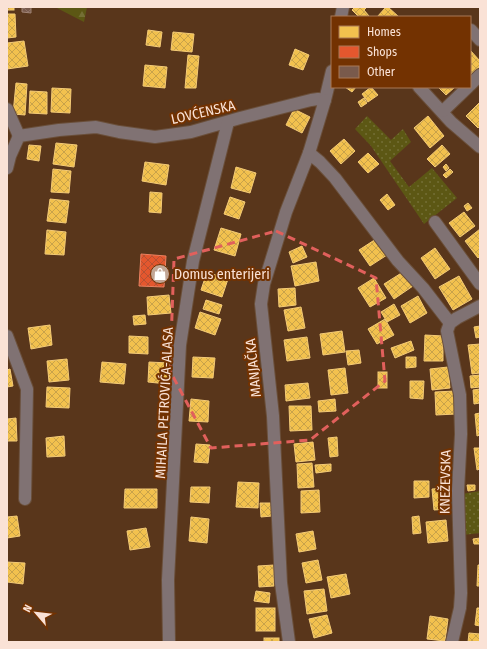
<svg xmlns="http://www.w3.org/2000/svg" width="487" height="649" viewBox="0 0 487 649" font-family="'Fira Sans Condensed',sans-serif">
<defs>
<pattern id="green-dots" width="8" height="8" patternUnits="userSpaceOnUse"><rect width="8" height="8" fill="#5c5714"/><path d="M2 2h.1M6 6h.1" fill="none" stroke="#746f35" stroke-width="1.8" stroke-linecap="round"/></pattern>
<pattern id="forest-firs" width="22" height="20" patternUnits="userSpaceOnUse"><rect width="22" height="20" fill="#5c5714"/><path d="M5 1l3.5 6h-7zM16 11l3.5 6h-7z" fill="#746f35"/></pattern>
<pattern id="homes-cross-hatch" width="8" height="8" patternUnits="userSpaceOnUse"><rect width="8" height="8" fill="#f2c14e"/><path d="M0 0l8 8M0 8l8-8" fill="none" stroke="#c8a24a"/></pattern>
<pattern id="shops-cross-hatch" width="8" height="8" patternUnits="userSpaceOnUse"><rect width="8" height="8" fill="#e4572e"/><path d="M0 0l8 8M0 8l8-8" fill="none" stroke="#b65133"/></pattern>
<pattern id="building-cross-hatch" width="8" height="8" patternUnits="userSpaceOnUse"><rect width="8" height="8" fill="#795a4c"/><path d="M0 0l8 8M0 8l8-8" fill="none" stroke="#8d7165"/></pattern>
</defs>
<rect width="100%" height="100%" fill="#59361b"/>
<!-- green -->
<g fill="url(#green-dots)">
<polygon points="367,116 391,140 403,129 411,142 390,161 409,187 432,168 457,198 424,224 371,146 355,129"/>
<polygon points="480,491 480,533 463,535 462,494"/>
</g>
<!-- forest -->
<polygon fill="url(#forest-firs)" points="55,7 87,7 84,22"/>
<!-- homes -->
<g fill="url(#homes-cross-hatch)" stroke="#f4cb77">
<rect x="7" y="7" width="7" height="3"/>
<polygon points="355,7 367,7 364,10 369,16 368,17 359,17 352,10"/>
<polygon points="386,7 388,7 399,17 377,17"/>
<polygon points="7,14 15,14 16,37 7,38"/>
<polygon points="148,30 162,32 160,47 146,45"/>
<polygon points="173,32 194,34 192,52 171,50"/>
<polygon points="24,41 28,66 7,69 7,43"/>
<polygon points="295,49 309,55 303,70 289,65"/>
<polygon points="470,50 480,61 480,66 470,75"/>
<polygon points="188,55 199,56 196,88 185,88"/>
<polygon points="145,65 167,67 165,88 143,86"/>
<polygon points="16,83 27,84 25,115 13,114"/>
<polygon points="345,87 356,87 352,92"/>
<polygon points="371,87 378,95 368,102 362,94"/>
<polygon points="438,87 455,87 446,95"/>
<polygon points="52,88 71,89 70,113 51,112"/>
<polygon points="30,91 47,92 47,114 29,113"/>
<polygon points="364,98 367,103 361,107 358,102"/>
<polygon points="480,102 480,126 478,128 466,116"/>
<polygon points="294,109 310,117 302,133 286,125"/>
<polygon points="428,116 444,136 430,148 414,128"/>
<polygon points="344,139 355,151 341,164 330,151"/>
<polygon points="56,143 77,145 74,167 53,164"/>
<polygon points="29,145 41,146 39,161 27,159"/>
<polygon points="442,145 450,154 435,167 427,159"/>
<polygon points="368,153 379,164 368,173 358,162"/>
<polygon points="145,162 169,165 166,185 142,181"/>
<polygon points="446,164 449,168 446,171 443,167"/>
<polygon points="236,167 256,173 250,193 231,188"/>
<polygon points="53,169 71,171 69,193 51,192"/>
<polygon points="450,169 453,172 446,178 443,175"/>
<polygon points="150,192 162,193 161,213 149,212"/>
<polygon points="387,194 395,205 388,210 380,200"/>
<polygon points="230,197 245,202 239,219 224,214"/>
<polygon points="50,199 69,201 66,223 47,221"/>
<polygon points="468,203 472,208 467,211 464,206"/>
<polygon points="464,212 475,226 460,237 449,223"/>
<polygon points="221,228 241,234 235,256 214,250"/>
<polygon points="480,229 480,256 478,258 465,241"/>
<polygon points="47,230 66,232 64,255 45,254"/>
<polygon points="376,239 387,255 370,266 359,250"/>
<polygon points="302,246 307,257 293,263 289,252"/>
<polygon points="435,248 450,269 435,279 421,258"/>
<polygon points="316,262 319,281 295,286 291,266"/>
<polygon points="207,272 228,279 222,297 201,290"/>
<polygon points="403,272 413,286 394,299 384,284"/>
<polygon points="459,276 472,299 453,310 439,287"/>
<polygon points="374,278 386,298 370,307 358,288"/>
<polygon points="295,288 296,305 279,307 278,289"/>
<polygon points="169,295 171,313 148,315 147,297"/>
<polygon points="418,296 427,313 410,323 401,306"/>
<polygon points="206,300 222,305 219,314 203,309"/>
<polygon points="394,304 400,315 387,322 381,312"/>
<polygon points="301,307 305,328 288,331 284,310"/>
<polygon points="200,312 221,319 215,335 195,328"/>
<polygon points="145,315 146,324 134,325 133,316"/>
<polygon points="385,319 394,335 377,344 368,329"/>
<polygon points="50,325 52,345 31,349 28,328"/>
<polygon points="480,326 480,337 476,338 474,327"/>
<polygon points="342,331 345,352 323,355 320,334"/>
<polygon points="425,335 443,336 443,361 424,361"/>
<polygon points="129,336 148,337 148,354 129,353"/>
<polygon points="307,337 310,358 287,361 284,340"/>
<polygon points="411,341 414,350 395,358 391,348"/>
<polygon points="480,344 480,373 472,374 468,345"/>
<polygon points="359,350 361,363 348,365 346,351"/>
<polygon points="193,357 215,358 213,378 192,377"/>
<polygon points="406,357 416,357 416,367 406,368"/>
<polygon points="67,359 69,380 49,382 47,361"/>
<polygon points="102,362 126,364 124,384 100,382"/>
<polygon points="149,362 169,363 167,384 148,382"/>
<polygon points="448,367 450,388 432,390 430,369"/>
<polygon points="345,368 348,393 331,395 328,370"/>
<polygon points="10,369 13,386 7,387 7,370"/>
<rect x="378" y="372" width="9" height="16"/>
<polygon points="480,375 480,387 471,388 470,376"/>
<polygon points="410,381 424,381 423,399 410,398"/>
<polygon points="308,383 310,398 286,401 285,385"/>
<polygon points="47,387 70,388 69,408 46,407"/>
<polygon points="480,389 480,403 474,404 473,390"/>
<polygon points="455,391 456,414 436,415 435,392"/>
<polygon points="191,399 209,401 208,422 189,421"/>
<polygon points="335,399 336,411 319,412 318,401"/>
<polygon points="289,406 311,406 312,430 290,431"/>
<polygon points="480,413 480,435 477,436 475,414"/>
<polygon points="16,418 17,441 7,441 7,419"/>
<polygon points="64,436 65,456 47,457 46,438"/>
<polygon points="337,437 338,456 330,457 328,438"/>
<polygon points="313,442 315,460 296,462 294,444"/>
<polygon points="196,444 210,445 208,463 194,462"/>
<polygon points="474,448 480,448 480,469 477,470"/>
<polygon points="312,463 314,487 298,488 297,464"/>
<polygon points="331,464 331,471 316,473 315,465"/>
<polygon points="414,481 429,481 429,497 414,498"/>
<polygon points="238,482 259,483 258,508 236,507"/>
<polygon points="467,485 475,485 475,490 468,491"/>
<polygon points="191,487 210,487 209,503 190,502"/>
<polygon points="448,488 449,509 434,510 432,489"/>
<polygon points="125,489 157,489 157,508 124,508"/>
<polygon points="319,490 320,512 301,513 301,491"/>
<polygon points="260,503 271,503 272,516 261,517"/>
<polygon points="17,516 20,536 7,538 7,517"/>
<polygon points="419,516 421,533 413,534 412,517"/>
<polygon points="191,517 209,519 207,543 189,541"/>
<polygon points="446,520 448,541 428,543 426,522"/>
<polygon points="146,528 150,547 130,550 127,531"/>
<polygon points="313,531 316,549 299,552 296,534"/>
<polygon points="480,538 480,544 474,544 473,539"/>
<polygon points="318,560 322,580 306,583 302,563"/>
<polygon points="7,562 25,563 23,584 7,582"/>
<polygon points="274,565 274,586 259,587 258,566"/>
<polygon points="478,565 480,565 480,586 477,586"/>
<polygon points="346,574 350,594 331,598 327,577"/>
<polygon points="324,589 327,611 307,614 304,591"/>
<polygon points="256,591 270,593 269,603 254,601"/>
<rect x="256" y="608" width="19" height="23"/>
<polygon points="477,608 480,608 480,626 475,625"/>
<polygon points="327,615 332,633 314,638 309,619"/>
<polygon points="430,616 448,619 445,641 427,639"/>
<polygon points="469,633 480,634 480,642 468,642"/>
<rect x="264" y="638" width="15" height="4"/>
</g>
<!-- shops -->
<polygon fill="url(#shops-cross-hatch)" stroke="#eb8160" points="141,254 166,256 164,287 139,286"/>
<!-- building -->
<polygon fill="url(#building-cross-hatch)" stroke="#a08375" points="22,7 31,7 31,13 22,12"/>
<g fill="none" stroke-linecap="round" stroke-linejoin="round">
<defs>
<g id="street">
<polyline points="341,17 343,7"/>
<polyline points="471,30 480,40"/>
<polyline points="470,85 480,75"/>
<polyline points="419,87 451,122 480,147"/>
<polyline points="7,109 19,136"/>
<polyline points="443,111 468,87"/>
<polyline points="309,153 320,162 335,178 398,261 423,288 450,323"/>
<polyline points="7,168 10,156 19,136 59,130 96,127 119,132 155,137 191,132 240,118 311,100 318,99 325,100 332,71"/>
<polyline points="435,222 480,284"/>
<polyline points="7,336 27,389 25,499"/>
<polyline points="169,642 168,580 180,345 193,261 228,122"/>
<polyline points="289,642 281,583 273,416 261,304 264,284 286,212 309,153 325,100"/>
<polyline points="452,642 460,608 461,593 458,491 461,434 460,395 447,331 450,323 457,318 480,306"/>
</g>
</defs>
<!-- street casing -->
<use href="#street" stroke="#6a4f3a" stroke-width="14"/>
<!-- street -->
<use href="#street" stroke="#807273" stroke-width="12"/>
</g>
<!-- marked area -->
<path fill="none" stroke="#e1605c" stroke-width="3" stroke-dasharray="8 5" stroke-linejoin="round" d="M276 231 376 278 385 381 310 440 211 448 170 371 174 259Z"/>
<!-- icons -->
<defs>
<symbol id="shop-disc" viewBox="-11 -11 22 22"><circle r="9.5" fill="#c2a695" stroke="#733201"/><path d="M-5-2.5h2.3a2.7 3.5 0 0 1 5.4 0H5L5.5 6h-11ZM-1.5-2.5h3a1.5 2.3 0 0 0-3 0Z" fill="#fff"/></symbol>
</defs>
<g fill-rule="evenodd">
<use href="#shop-disc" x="149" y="263" width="22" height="22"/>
</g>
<g text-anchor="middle" stroke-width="4" stroke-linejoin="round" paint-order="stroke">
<!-- street labels -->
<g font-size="14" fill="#fae2d6" stroke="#733201">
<text transform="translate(203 112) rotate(-13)" y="5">LOVĆENSKA</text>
<text transform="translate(253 368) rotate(-96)" y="5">MANJAČKA</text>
<text transform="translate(164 403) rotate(-87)" y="5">MIHAILA PETROVIĆA-ALASA</text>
<text transform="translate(445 482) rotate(-89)" y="5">KNEŽEVSKA</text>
</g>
<!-- poi labels -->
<g font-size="14" fill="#fae2d6" stroke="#733201" text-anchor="start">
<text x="174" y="279">Domus enterijeri</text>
</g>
</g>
<!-- border -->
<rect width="487" height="649" fill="none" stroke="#fae2d6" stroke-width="16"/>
<!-- legend -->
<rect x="331" y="16" width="140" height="72" fill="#733201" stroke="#a97856"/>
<rect x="339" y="26" width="20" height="12" fill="#f2c14e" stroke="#a97856"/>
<text x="367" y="36" font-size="12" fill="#fae2d6">Homes</text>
<rect x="339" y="46" width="20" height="12" fill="#e4572e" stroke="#a97856"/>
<text x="367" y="56" font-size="12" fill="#fae2d6">Shops</text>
<rect x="339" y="66" width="20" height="12" fill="#795a4c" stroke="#a97856"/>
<text x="367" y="76" font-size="12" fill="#fae2d6">Other</text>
<!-- north arrow -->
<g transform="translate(36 613) rotate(298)" stroke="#733201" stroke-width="3" paint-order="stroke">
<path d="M0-3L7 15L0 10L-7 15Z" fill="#fae2d6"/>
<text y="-6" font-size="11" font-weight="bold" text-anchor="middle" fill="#fae2d6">N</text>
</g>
</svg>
